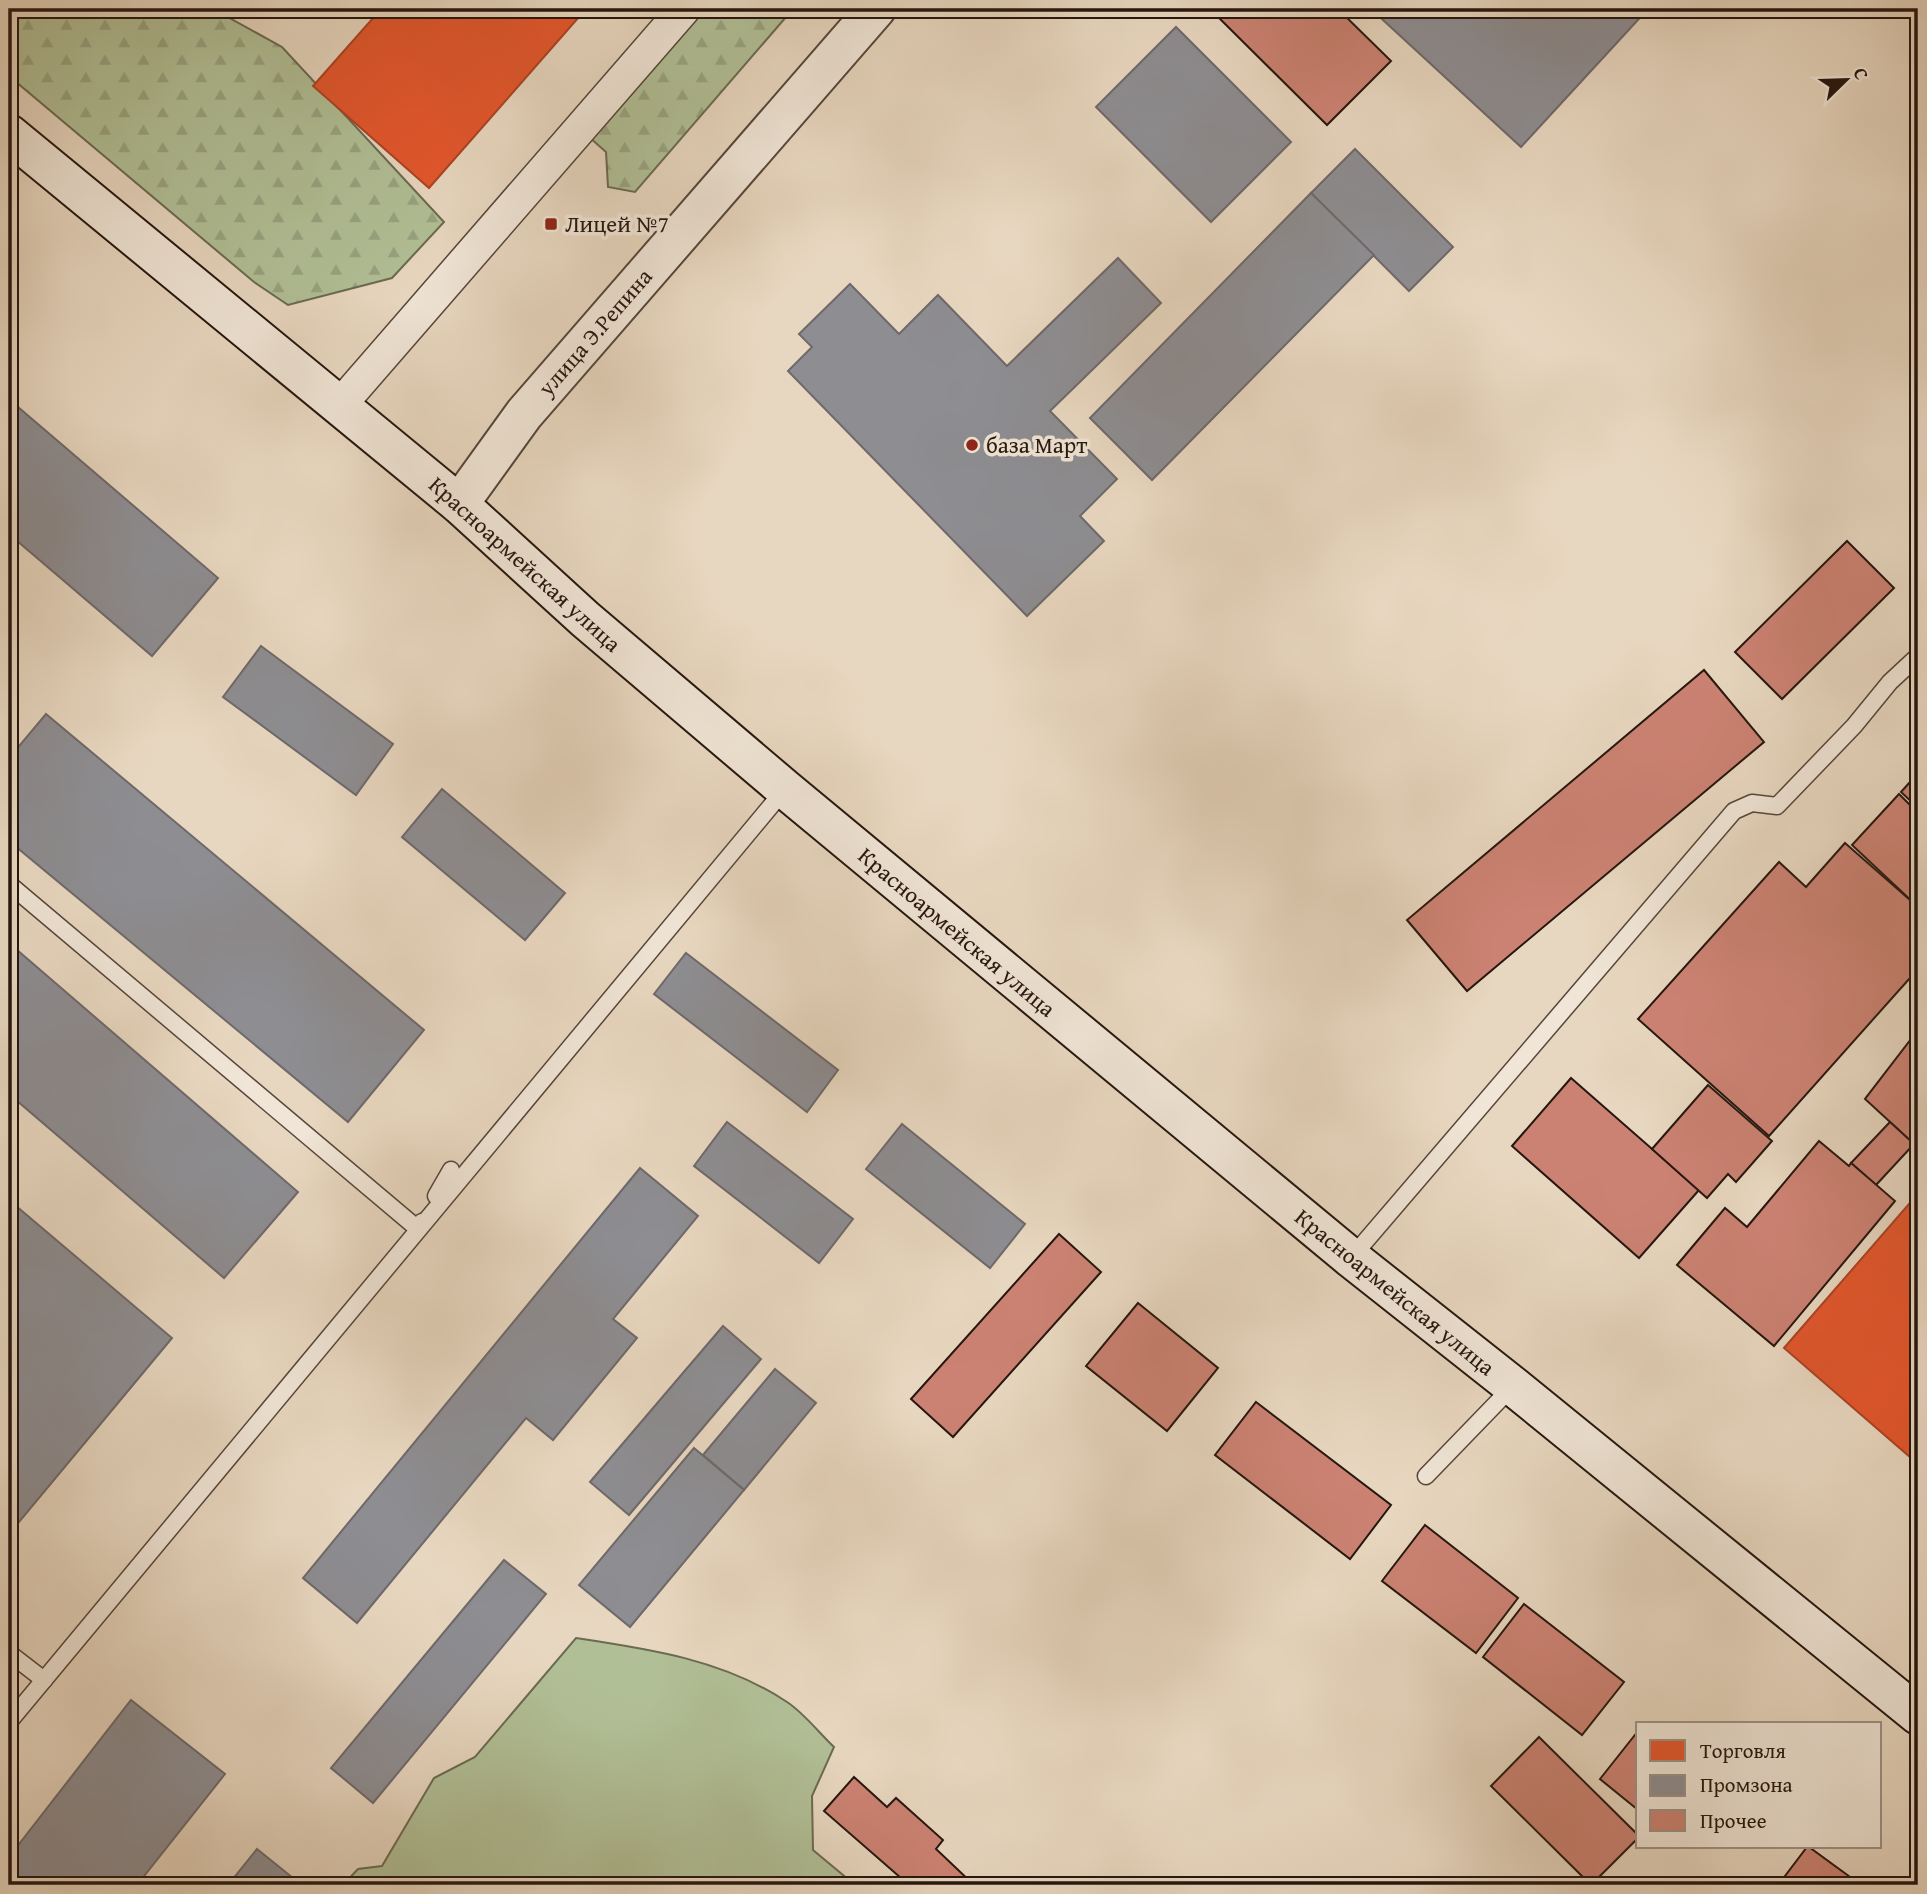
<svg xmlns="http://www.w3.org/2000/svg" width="1927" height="1894" viewBox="0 0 1927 1894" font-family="'Gentium Book Plus',serif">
<defs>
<pattern id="forest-firs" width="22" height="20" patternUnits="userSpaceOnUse" patternTransform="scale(1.75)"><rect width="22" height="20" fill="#b1bf96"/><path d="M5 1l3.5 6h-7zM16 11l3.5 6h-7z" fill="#98a380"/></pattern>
</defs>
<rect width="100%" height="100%" fill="#e8d7c0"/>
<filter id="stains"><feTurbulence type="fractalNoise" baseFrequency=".00286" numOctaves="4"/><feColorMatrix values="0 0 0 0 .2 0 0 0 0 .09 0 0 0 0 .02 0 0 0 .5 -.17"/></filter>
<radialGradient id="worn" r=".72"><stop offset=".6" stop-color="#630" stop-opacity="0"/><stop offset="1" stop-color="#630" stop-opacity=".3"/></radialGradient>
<!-- green -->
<path fill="#b1bf96" stroke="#6b6a52" stroke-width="2" d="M576 1638C650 1649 724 1660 787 1702 804 1713 819 1733 834 1747L812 1796 813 1850 855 1885H343L358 1869 382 1866 434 1778 475 1757Z"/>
<!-- forest -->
<g fill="url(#forest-firs)" stroke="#6b6a52" stroke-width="2">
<polygon points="9,9 221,9 226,16 282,47 444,222 392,278 288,305 254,282 9,76"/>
<polygon points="668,9 793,9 635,192 608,187 606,152 572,122"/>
</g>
<!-- shops -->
<g fill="#e4572e" stroke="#ab4425" stroke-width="2">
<polygon points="381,9 586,9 429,188 313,86"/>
<polygon points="1909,1204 1918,1212 1918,1464 1784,1348"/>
</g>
<!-- industry -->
<g fill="#8d8d92" stroke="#6e696b" stroke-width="2">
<polygon points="1371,9 1648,9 1521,147"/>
<polygon points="1176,27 1291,142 1211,222 1096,107"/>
<polygon points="1355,149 1453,247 1409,291 1311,193"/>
<polygon points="1311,193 1374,255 1152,480 1090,418"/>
<polygon points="1118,258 1161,303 1050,411 1117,479 1080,516 1104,541 1027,616 788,371 812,347 799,334 850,284 899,334 938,295 1007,366"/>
<polygon points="18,407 218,578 152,656 9,534 9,417"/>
<polygon points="261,646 393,744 356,795 223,697"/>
<polygon points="46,714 424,1030 348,1122 9,841 9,758"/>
<polygon points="442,789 565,893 525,940 402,837"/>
<polygon points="9,943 298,1192 224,1278 9,1094"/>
<polygon points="686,953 838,1070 807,1112 654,994"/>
<polygon points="727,1122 853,1219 819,1263 694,1166"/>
<polygon points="902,1124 1025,1224 990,1268 866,1169"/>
<polygon points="640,1168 698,1216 613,1319 637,1338 553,1440 526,1418 357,1623 303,1578"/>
<polygon points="9,1200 172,1338 9,1534"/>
<polygon points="723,1326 761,1359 629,1515 590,1482"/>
<polygon points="775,1369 816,1403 744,1490 703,1455"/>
<polygon points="694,1448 744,1490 630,1627 579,1585"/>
<polygon points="504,1560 546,1594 373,1803 331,1768"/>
<polygon points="131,1700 225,1774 137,1885 9,1885 9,1857"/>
<polygon points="257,1849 298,1882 295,1885 228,1885"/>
</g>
<!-- building -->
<g fill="#cc8273" stroke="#25160f" stroke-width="2">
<polygon points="1210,9 1338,9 1391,61 1327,125"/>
<polygon points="1847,541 1894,588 1782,699 1735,652"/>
<polygon points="1704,670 1764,742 1467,991 1407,920"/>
<polygon points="1918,773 1918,808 1901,792"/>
<polygon points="1899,794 1918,813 1918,907 1852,845"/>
<polygon points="1845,843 1918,907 1918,969 1769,1136 1638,1019 1779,862 1806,887"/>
<polygon points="1918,1030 1918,1139 1914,1144 1865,1099"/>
<polygon points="1571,1078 1699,1190 1639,1258 1512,1146"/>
<polygon points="1708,1085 1772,1141 1736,1182 1728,1174 1707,1198 1652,1149"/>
<polygon points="1890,1122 1914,1144 1876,1185 1851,1163"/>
<polygon points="1819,1141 1849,1166 1851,1163 1895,1201 1774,1346 1677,1265 1725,1208 1747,1227"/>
<polygon points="1059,1234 1101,1272 953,1437 911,1399"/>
<polygon points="1138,1303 1218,1368 1167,1431 1086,1366"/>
<polygon points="1256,1402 1391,1505 1350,1559 1215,1455"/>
<polygon points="1425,1525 1518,1598 1476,1653 1382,1581"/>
<polygon points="1524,1604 1624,1682 1582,1735 1483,1657"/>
<polygon points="1638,1731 1638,1810 1600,1779"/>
<polygon points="1539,1737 1638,1835 1638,1838 1591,1885 1491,1786"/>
<polygon points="854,1777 887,1807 896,1798 943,1840 936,1849 974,1885 909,1885 824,1811"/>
<polygon points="1807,1847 1809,1847 1861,1885 1797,1885 1785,1876"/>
</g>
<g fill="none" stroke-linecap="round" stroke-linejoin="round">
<defs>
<g id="service">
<polyline points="9,884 418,1229 422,1222"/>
<polyline points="436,1196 451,1170"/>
<polyline points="1351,1258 1734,811 1752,803 1777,806 1854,726 1890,682 1918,656"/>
<polyline points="1426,1476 1513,1386"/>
<polyline points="9,1653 44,1680"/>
<polyline points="9,1722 785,789"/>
</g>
<polyline id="minor" points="340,405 684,9"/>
<polyline id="tertiary" points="459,504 524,414 876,9"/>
<polyline id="secondary" points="9,134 459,504 585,619 785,789 1351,1258 1513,1386 1918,1715"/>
</defs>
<!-- service casing -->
<use href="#service" stroke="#56463b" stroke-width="19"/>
<!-- minor casing -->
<use href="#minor" stroke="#56463b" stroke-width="35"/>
<!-- tertiary casing -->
<use href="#tertiary" stroke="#56463b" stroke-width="42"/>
<!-- secondary casing -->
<use href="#secondary" stroke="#25160f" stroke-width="42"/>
<!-- service -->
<use href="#service" stroke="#f0e5d6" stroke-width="16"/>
<!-- minor -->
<use href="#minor" stroke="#f0e5d6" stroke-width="32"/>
<!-- tertiary -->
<use href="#tertiary" stroke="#f0e5d6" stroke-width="38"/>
<!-- secondary -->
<use href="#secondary" stroke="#f0e5d6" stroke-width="38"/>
</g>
<!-- markers -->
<g fill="#8f2418" stroke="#f0e5d6" stroke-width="2.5">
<rect x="544" y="217" width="14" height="14" rx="3.5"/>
<circle cx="972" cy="445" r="7"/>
</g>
<g text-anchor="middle" stroke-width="7" stroke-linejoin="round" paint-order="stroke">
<!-- poi labels -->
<g font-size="23" fill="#25160f" stroke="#f0e5d6" text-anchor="start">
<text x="565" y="232">Лицей №7</text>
<text x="986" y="453">база Март</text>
</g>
<!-- street labels -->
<g font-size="23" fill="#25160f" stroke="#f0e5d6">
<text transform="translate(595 332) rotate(-49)" y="8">улица Э.Репина</text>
<text transform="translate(525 564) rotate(42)" y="8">Красноармейская улица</text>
<text transform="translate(957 932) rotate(40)" y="8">Красноармейская улица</text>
<text transform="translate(1395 1292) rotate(39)" y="8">Красноармейская улица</text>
</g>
</g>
<!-- margin -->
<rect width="1927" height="1894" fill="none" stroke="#e8d7c0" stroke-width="35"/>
<rect x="10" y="10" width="1906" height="1873" fill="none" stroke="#25160f" stroke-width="3.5"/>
<rect x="18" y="18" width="1892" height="1859" fill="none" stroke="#25160f" stroke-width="2"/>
<!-- legend -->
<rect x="1636" y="1722" width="245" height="126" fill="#f0e5d6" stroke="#9f9286" stroke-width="2"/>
<rect x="1650" y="1740" width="35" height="21" fill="#e4572e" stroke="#9f9286" stroke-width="2"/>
<text x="1700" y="1758" font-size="21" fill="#25160f">Торговля</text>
<rect x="1650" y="1775" width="35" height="21" fill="#8d8d92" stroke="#9f9286" stroke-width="2"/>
<text x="1700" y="1792" font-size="21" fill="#25160f">Промзона</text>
<rect x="1650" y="1810" width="35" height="21" fill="#cc8273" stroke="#9f9286" stroke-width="2"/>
<text x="1700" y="1828" font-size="21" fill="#25160f">Прочее</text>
<!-- north arrow -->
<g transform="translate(1846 80) rotate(67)" stroke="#f0e5d6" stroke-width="5" paint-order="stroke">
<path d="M0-5L12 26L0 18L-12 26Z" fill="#25160f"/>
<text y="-10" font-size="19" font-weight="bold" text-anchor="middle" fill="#25160f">С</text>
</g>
<rect width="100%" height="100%" filter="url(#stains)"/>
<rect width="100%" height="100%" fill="url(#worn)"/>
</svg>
